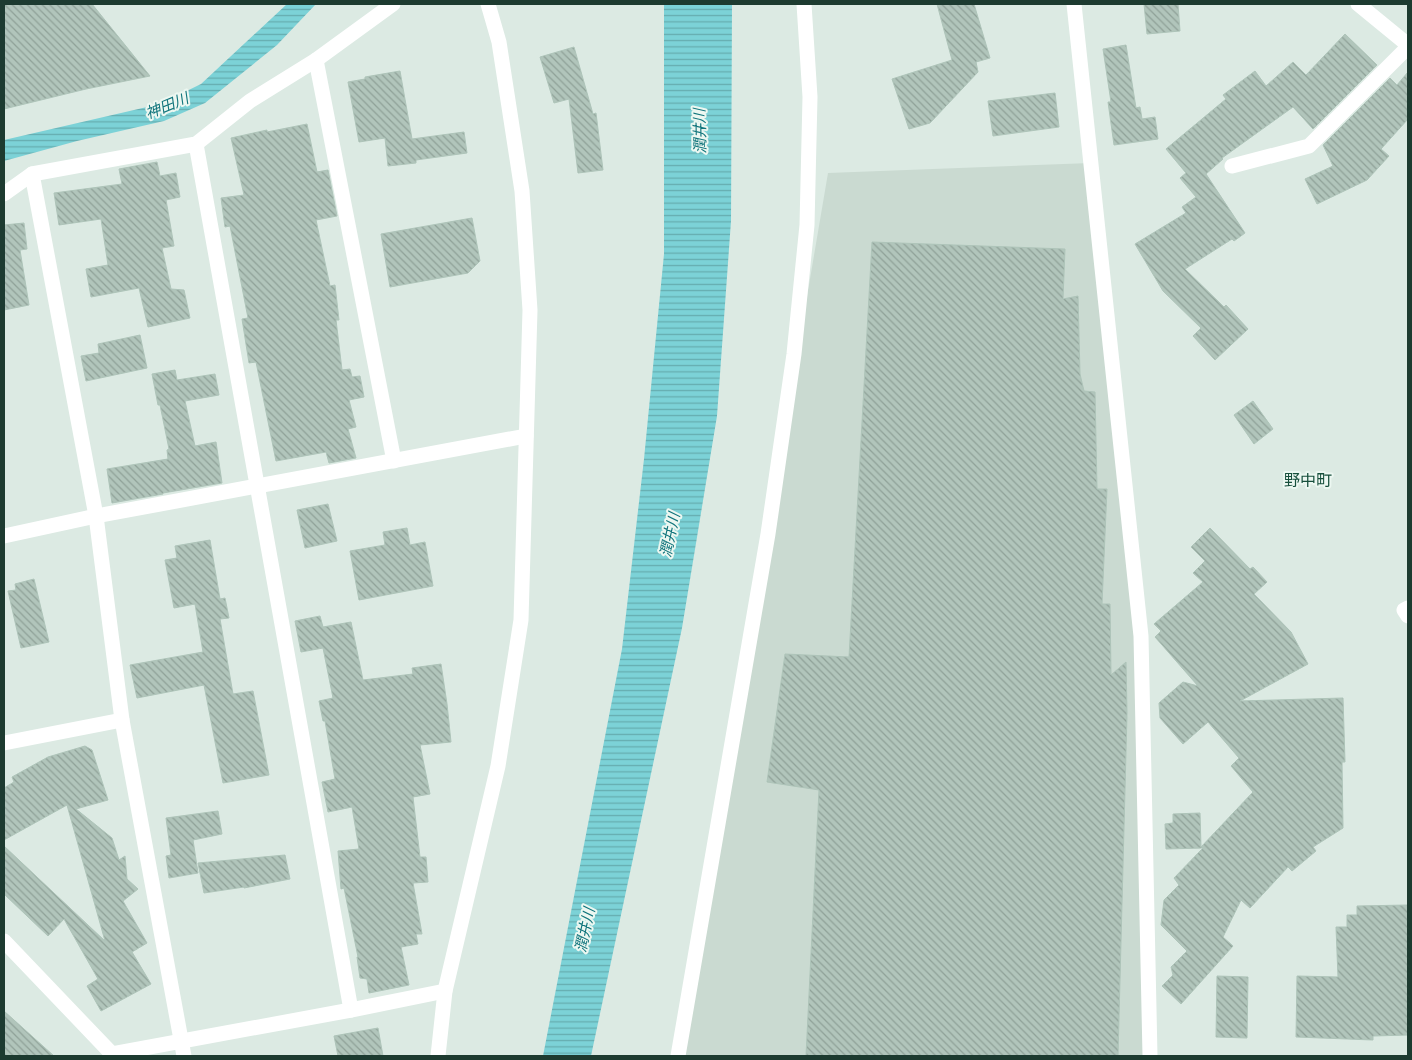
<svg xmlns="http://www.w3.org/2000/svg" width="1412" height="1060" viewBox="0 0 1412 1060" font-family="'Source Sans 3','Noto Sans JP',sans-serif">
<defs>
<pattern id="water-rules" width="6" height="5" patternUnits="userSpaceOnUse" patternTransform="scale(1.25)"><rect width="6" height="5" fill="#7cd2d7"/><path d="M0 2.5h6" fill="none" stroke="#65acaf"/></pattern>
<pattern id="building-back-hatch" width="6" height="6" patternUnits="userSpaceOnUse" patternTransform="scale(1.25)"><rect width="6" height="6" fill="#b1c5bb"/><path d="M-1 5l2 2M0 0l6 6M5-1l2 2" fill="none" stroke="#8fa198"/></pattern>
</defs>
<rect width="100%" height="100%" fill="#dceae3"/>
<!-- built -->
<polygon fill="#cadad1" points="1091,163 1142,707 1143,1056 675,1056 703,909 828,173"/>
<!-- water -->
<g fill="url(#water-rules)">
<polygon points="287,4 316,4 277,45 205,103 164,121 77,141 4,161 4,140 160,104 201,84"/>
<polygon points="664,4 732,4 731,221 717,416 682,628 591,1056 543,1056 622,649 644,459 664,254"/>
</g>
<!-- building -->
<g fill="url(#building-back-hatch)" stroke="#aec4b9">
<polygon points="4,4 92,4 150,76 86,89 4,109"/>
<polygon points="937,4 974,4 990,58 976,62 978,72 930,123 909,129 892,79 952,60"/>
<polygon points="1144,4 1178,4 1180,31 1147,34"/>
<polygon points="1345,34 1377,65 1313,129 1293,107 1222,158 1223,159 1206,174 1245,233 1234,241 1232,239 1185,269 1224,307 1226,305 1248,329 1215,360 1193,336 1201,328 1163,291 1135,244 1186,213 1182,207 1196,197 1180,178 1186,173 1166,149 1226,99 1223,95 1255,71 1266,86 1293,62 1306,75"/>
<polygon points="1126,45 1136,108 1140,107 1142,119 1155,117 1158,139 1114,145 1108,102 1111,102 1103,49"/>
<polygon points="574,47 593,114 596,113 603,170 578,173 569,99 554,103 540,57"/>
<polygon points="400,71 412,139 464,132 467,153 416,160 416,163 388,166 385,138 359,142 348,82 365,79 365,77"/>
<polygon points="1408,72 1408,119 1381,149 1389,156 1367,180 1317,204 1305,179 1333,166 1323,145 1390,78 1397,85"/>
<polygon points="1055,93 1059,127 993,136 988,101"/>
<polygon points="307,124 317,172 328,170 337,216 316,220 330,286 335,285 339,320 336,320 342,370 350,369 352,377 360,376 364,397 349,400 356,427 348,429 356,458 329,463 326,452 276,461 256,362 249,363 242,319 248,318 230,226 225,227 221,198 244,195 231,138 267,130 267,132"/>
<polygon points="157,162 160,176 176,173 180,197 166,200 174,246 162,248 171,289 184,290 190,318 148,327 139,288 91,297 86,269 108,265 101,219 59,225 54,193 122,184 119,169"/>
<polygon points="472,218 480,261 468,273 390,287 381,234"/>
<polygon points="24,223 27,249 20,250 29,305 4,310 4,225"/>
<polygon points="872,242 1065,249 1063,299 1078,296 1080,374 1084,391 1095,392 1097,489 1107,489 1102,604 1110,604 1111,675 1126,662 1127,714 1118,1056 806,1056 819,790 767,782 785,654 849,657"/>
<polygon points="140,335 147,368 86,381 81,356 99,353 98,344"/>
<polygon points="175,370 177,380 215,374 219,395 185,401 195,446 216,442 222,483 163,493 163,494 112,503 107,469 168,459 167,450 169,449 160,405 158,405 152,374"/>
<polygon points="1253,401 1273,429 1254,444 1234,415"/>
<polygon points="328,504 337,541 305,548 297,510"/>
<polygon points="407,528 410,545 425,542 433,586 359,600 350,551 385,545 383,532"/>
<polygon points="1210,528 1250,569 1253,567 1267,582 1254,594 1291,632 1308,664 1240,701 1343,698 1345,762 1342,762 1343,828 1313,847 1316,851 1292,871 1288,867 1250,908 1241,900 1223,937 1233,946 1181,1004 1162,986 1173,975 1171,967 1187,951 1161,925 1164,900 1179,885 1174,878 1203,848 1166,849 1165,824 1173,823 1173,814 1200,813 1201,847 1253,792 1231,766 1239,758 1208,722 1183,744 1160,718 1159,703 1183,682 1198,686 1155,637 1161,631 1154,624 1203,582 1193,573 1205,561 1191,547"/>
<polygon points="210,540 220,599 225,598 229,618 220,619 233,694 253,691 269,775 223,783 204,685 137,698 130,665 203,652 195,604 174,608 165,560 177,558 175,546"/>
<polygon points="34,579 49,642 21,648 8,591 16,590 15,584"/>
<polygon points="320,616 323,627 351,622 363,680 413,674 412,668 441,664 447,704 451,742 420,745 430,794 413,797 420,857 426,857 428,882 413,883 422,934 416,934 418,944 401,947 409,985 369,993 367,979 360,978 357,957 358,957 344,888 341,889 338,851 359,849 352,807 328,812 322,782 335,779 325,721 323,721 319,701 333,698 323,648 301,652 295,621"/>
<polygon points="85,746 92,750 108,800 76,809 112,838 119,860 125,856 127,879 138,889 123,901 147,943 132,952 151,984 101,1011 87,986 98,979 64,919 48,936 4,894 4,846 105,941 67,805 4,840 4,788 14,782 12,777 48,757"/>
<polygon points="218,811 222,834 193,840 198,873 169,878 166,856 171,855 166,818"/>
<polygon points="285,855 290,879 244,888 244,887 204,893 198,863"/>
<polygon points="1408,905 1408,1035 1373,1036 1373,1040 1296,1037 1297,976 1338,977 1336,927 1347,927 1347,915 1357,915 1357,906"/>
<polygon points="1217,976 1248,977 1247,1038 1216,1037"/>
<polygon points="4,1011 54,1056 4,1056"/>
<polygon points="378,1028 383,1056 338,1056 334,1036"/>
</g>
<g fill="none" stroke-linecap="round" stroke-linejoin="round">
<!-- minor -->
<g stroke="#fff" stroke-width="15">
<polyline points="1074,4 1141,636 1150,1056"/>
<polyline points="1358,4 1408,45"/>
<polyline points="316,60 394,461"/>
<polyline points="196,144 351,1010"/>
<polyline points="1232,166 1309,146 1408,47"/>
<polyline points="32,174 96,516 122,720 184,1056"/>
<polyline points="4,194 32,174 196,144 250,101 316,60 393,4"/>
<polyline points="4,536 96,516 526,436"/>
<polyline points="1408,608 1404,610 1408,616"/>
<polyline points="4,743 122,720"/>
<polyline points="4,941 112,1054"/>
<polyline points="110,1056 112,1054 351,1010 445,991"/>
<polyline points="438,1056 445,991 498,766 521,620 530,310 522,191 499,42 488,4"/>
<polyline points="678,1056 768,534 794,354 807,225 810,97 804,4"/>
</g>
</g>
<g text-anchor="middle" stroke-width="4" stroke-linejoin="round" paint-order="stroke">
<!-- water labels -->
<g font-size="15" font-style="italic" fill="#11757c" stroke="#ecf7f1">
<text transform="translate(167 106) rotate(-22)" y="5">神田川</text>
<text transform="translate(700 131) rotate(-91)" y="5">潤井川</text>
<text transform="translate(670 535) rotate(-78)" y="5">潤井川</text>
<text transform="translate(585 930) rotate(-78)" y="5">潤井川</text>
</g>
<!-- quarter labels -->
<g font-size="16" fill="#174f3c" stroke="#ecf7f1">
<text x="1308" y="486">野中町</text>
</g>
</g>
<!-- border -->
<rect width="1412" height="1060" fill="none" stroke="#1d3b30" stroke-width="10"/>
</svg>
